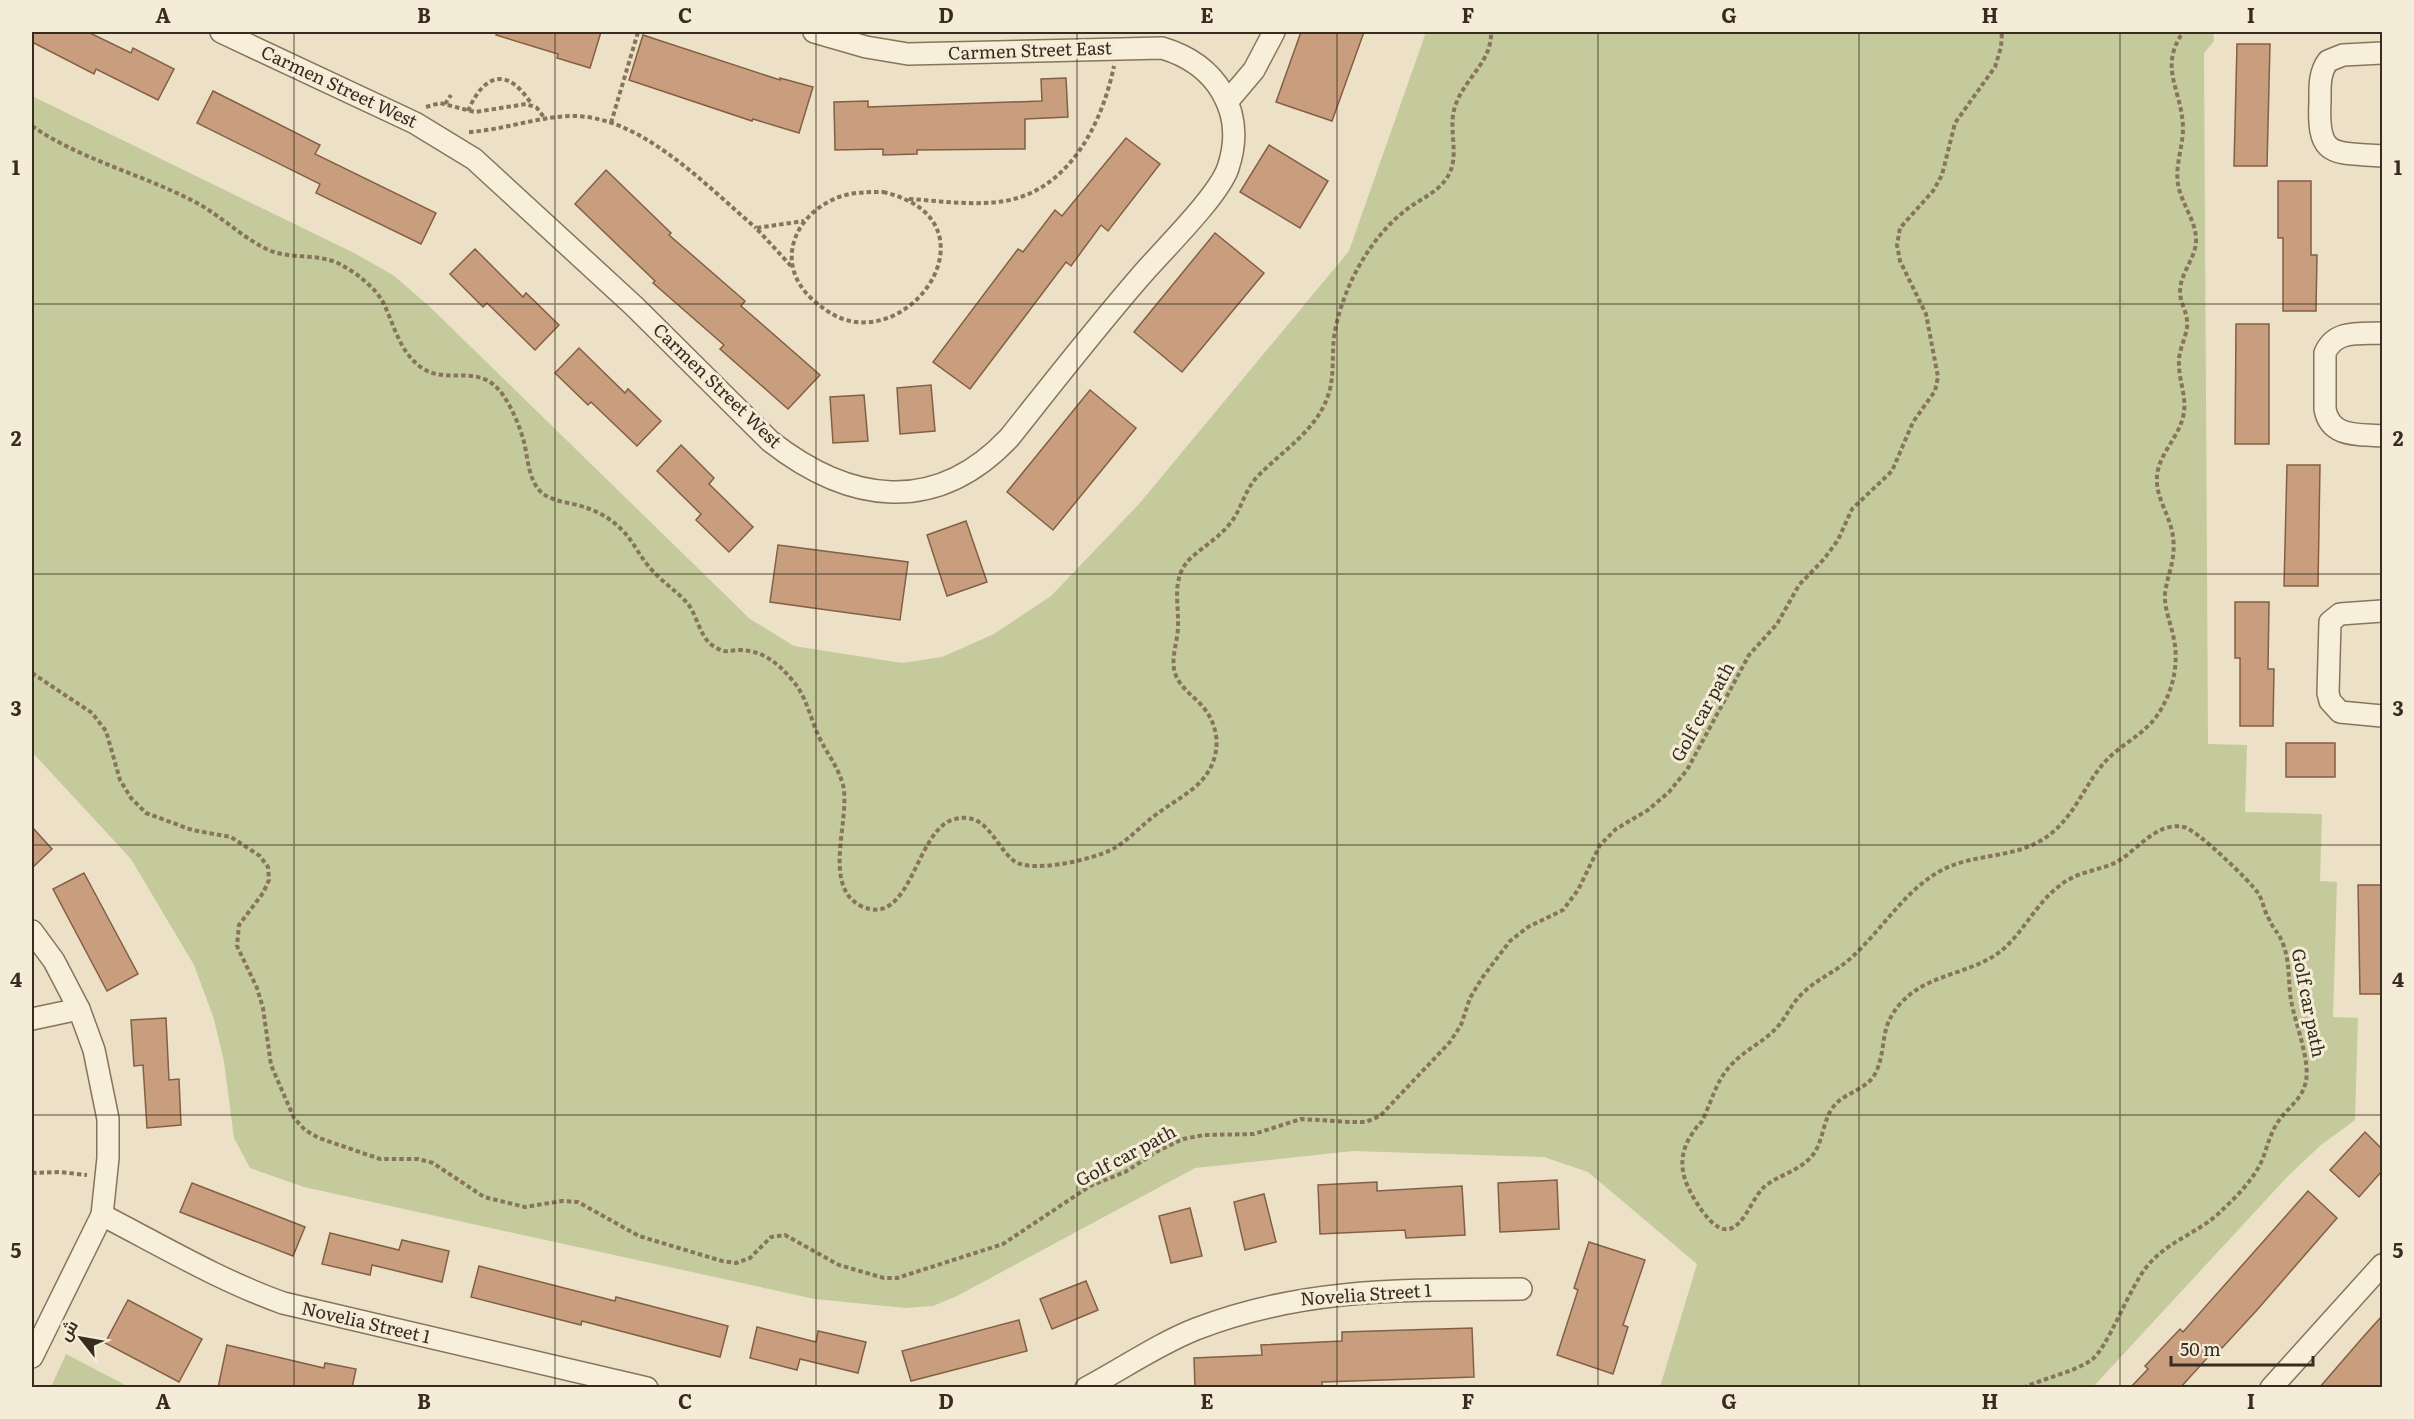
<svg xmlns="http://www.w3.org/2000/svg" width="2414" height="1419" viewBox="0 0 2414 1419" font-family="Literata,Cairo,serif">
<rect width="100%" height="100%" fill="#ece1c6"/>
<!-- green -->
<g fill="#c4ca9b">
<polygon points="1426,32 2213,32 2214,41 2204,53 2208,744 2247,745 2245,812 2322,814 2320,881 2337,882 2333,1017 2358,1018 2355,1120 2321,1145 2289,1175 2093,1387 1660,1387 1697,1264 1588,1172 1544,1157 1353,1151 1195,1168 957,1296 933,1306 905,1308 815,1299 304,1187 250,1168 234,1138 224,1062 214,1019 194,965 131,859 32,752 32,96 354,253 393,275 430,307 750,619 794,646 902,663 942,657 994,634 1051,596 1139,504 1349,251"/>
<polygon points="66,1354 129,1387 51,1387"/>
</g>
<!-- building -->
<g fill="#c89e7e" stroke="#845f44" stroke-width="1.5">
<polygon points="32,32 88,32 131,53 133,48 174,69 158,100 96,69 94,74 32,42"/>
<polygon points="497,32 601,32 590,68 557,58 558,54 496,35"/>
<polygon points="1301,32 1364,32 1332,121 1276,102"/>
<polygon points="643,35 780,80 780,78 813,87 799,133 753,119 752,121 629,80"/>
<polygon points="2237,44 2270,44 2267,166 2234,166"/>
<polygon points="1066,78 1068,117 1025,119 1025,149 917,150 917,154 883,155 883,149 835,150 834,102 868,101 868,107 1042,101 1041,79"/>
<polygon points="213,91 320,145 315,154 436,213 421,244 316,193 320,184 197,123"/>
<polygon points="1126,138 1160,164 1108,231 1101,225 1071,266 1066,262 970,389 933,362 1018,249 1023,252 1055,210 1062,216"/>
<polygon points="1269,145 1328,181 1300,228 1240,192"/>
<polygon points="606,170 671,233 669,235 745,301 741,306 820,375 788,409 720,349 724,345 653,283 655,281 575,204"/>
<polygon points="2278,181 2311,181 2311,255 2317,255 2316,311 2283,311 2283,238 2278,238"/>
<polygon points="1215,233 1264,273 1182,372 1134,332"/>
<polygon points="475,249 523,297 526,293 559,325 535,350 487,303 483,307 450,274"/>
<polygon points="2236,324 2269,324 2269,444 2235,444"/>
<polygon points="579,348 625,393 628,389 661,421 637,446 591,402 588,405 555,373"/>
<polygon points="931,385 935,431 900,434 897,388"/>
<polygon points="1090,390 1136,428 1053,530 1007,492"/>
<polygon points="864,395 868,441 833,443 830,397"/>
<polygon points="681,445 714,478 709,484 753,527 729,552 696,520 701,514 657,471"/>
<polygon points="2287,465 2320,465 2318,586 2284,586"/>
<polygon points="966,521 987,582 947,596 927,535"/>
<polygon points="778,545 908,562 900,620 770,602"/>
<polygon points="2235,602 2269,602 2268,669 2274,669 2273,726 2240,726 2240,658 2235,658"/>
<rect x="2286" y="743" width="49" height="34"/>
<polygon points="32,827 52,849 32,868"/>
<polygon points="84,873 138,974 107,991 53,889"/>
<polygon points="2358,885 2382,885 2382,994 2360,994"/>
<polygon points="166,1018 169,1080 179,1079 181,1125 147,1128 143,1065 134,1066 131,1020"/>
<polygon points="2365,1132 2382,1149 2382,1171 2359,1197 2330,1170"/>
<polygon points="1557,1180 1559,1229 1500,1232 1498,1183"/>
<polygon points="1377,1182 1377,1191 1462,1186 1465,1235 1406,1238 1405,1230 1320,1234 1318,1185"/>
<polygon points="192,1183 305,1227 293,1256 180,1212"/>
<polygon points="2308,1191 2337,1218 2257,1310 2222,1348 2219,1345 2180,1388 2130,1388 2148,1369 2145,1366 2180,1329 2183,1332"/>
<polygon points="1264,1194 1276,1242 1245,1250 1234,1202"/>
<polygon points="1190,1208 1202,1256 1171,1263 1159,1216"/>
<polygon points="330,1233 399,1250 402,1240 449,1251 442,1282 372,1265 370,1275 322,1264"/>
<polygon points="1589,1242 1645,1260 1623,1325 1628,1327 1613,1374 1557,1355 1578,1290 1574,1288"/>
<polygon points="479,1266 615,1301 616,1297 728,1326 720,1357 582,1321 581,1325 471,1297"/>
<polygon points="1086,1281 1098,1310 1052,1329 1040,1299"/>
<polygon points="128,1300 202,1339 179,1382 105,1343"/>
<polygon points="2382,1316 2382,1388 2319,1388 2364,1336"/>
<polygon points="1019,1320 1027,1351 911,1381 902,1351"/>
<polygon points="757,1327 816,1342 818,1331 866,1342 858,1373 800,1359 797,1370 750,1358"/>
<polygon points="1472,1328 1474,1377 1322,1382 1322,1388 1195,1388 1194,1358 1262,1355 1261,1345 1342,1341 1342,1332"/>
<polygon points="227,1345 324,1368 325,1363 356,1369 352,1388 218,1388"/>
</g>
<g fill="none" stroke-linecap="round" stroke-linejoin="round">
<defs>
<g id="minor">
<path d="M221 32 415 123 474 159 634 306 770 441C849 503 935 516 1009 438 1052 384 1094 330 1139 278 1161 252 1218 197 1228 168 1247 111 1216 64 1162 48L908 54 866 47 814 32"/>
<path d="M2382 53 2343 55 2328 61C2319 73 2320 87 2320 101 2317 159 2333 152 2382 156"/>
<polyline points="1227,102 1254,70 1274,32"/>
<path d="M2382 333C2361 334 2335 329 2325 353V409C2330 438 2359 434 2382 436"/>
<polyline points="2382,611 2340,614 2330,622 2328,693 2330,701 2340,712 2382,716"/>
<polyline points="32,931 54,961 79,1009 94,1050 108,1119 108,1158 102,1215 32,1357"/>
<polyline points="32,1019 79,1009"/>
<path d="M102 1215C162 1246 219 1280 283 1303L647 1388"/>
<path d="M1086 1388C1122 1369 1158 1344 1196 1329 1304 1287 1407 1290 1521 1289"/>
<polyline points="2271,1388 2382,1265"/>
</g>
</defs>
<!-- minor casing -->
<use href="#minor" stroke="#87745d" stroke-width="24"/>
<!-- path -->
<g stroke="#87745d" stroke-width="4" stroke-dasharray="4.5 3" stroke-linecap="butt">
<polyline points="445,104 451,95"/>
<polyline points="426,107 440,103 475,112 526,104 537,108 546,120"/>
<path d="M468 111C485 71 509 68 532 105"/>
<polyline points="611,123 638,32"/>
<path d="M32 126C81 160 142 174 195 202 222 216 243 239 271 251 295 260 322 252 345 267 359 275 375 288 383 302 394 324 399 352 422 368 449 386 479 361 503 395 512 408 520 427 524 442 528 458 528 478 540 491 552 503 572 502 587 508 599 512 611 519 620 528 633 540 639 556 651 569 662 582 677 591 688 604 698 617 700 639 715 647 726 654 728 650 740 650 764 651 778 663 793 681 808 699 810 719 820 739 828 755 838 767 843 785 851 819 821 886 861 906 912 930 915 828 955 819 987 811 994 845 1014 861 1033 874 1094 859 1113 849 1127 841 1140 827 1153 817 1167 806 1182 798 1195 787 1220 766 1224 732 1203 707 1195 697 1183 690 1177 678 1169 662 1177 645 1178 628 1179 601 1170 576 1193 556 1207 544 1221 536 1232 521 1242 507 1245 490 1257 477 1284 449 1320 429 1330 389 1334 372 1332 354 1334 337 1338 309 1351 277 1367 253 1378 236 1393 219 1410 207 1421 199 1433 194 1442 184 1463 162 1448 136 1454 110 1462 79 1492 64 1491 32"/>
<path d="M469 132C504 130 539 116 574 116 643 117 706 186 756 228"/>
<path d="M883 192C996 218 921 341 846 320 833 316 822 308 812 299 772 262 796 211 842 196 855 192 869 192 883 192Z"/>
<path d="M909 199C941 201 974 206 1005 201 1069 190 1102 124 1114 66"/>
<polyline points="791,266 756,228 804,221"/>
<polyline points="32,673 92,713 106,731 120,780 131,798 146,813 192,830 231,837 260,856 268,867 269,880 263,893 239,925 237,946 257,988 263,1008 271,1065 294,1118 305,1130 319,1138 380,1159 418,1159 433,1163 484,1197 525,1207 562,1201 578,1202 639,1236 722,1261 736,1263 750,1258 771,1237 785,1235 839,1265 884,1278 897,1278 1003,1244 1090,1186 1125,1172 1158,1151 1183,1139 1204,1135 1254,1134 1301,1119 1351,1122 1366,1122 1380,1116 1450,1042 1461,1025 1470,998 1482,978 1510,941 1528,927 1563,910 1578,890 1600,845 1616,829 1648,810 1669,792 1687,770 1749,655 1777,624 1799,585 1824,559 1838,540 1852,509 1892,471 1913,422 1935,391 1938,377 1926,314 1900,261 1897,245 1900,228 1933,191 1942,175 1955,123 1995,67 2001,47 2002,32"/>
<polyline points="32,1173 59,1172 87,1175"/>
<path d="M2023 1388C2044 1378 2071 1373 2090 1361 2108 1350 2129 1286 2149 1264 2169 1241 2197 1233 2218 1214 2235 1198 2254 1180 2263 1158 2268 1144 2271 1131 2280 1119 2288 1108 2301 1099 2305 1085 2312 1063 2295 1024 2291 1000 2288 982 2290 961 2283 944 2277 929 2276 934 2269 919 2264 911 2263 901 2258 893 2250 881 2196 829 2184 827 2153 821 2136 855 2110 865 2091 872 2074 873 2058 887 2035 905 2023 933 2001 951 1970 975 1927 973 1900 1004 1879 1028 1887 1045 1877 1070 1869 1090 1846 1091 1834 1106 1822 1120 1824 1143 1811 1157 1798 1172 1777 1175 1763 1188 1747 1204 1736 1256 1703 1212 1685 1187 1673 1162 1692 1134 1704 1115 1698 1132 1707 1110 1715 1091 1719 1076 1735 1061 1748 1048 1767 1040 1779 1025 1788 1014 1793 1001 1805 991 1819 978 1837 971 1851 958 1883 929 1906 888 1944 869 1974 854 2011 858 2040 841 2072 823 2082 789 2103 764 2119 745 2141 737 2156 717 2173 693 2180 663 2173 635 2170 621 2164 608 2165 593 2168 572 2176 560 2173 537 2171 518 2158 501 2157 483 2155 457 2177 441 2183 417 2188 398 2178 380 2179 361 2179 347 2189 333 2187 320 2186 310 2180 302 2180 292 2180 272 2197 258 2196 238 2195 219 2181 203 2178 184 2175 165 2183 147 2183 128 2182 89 2158 69 2183 32"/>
</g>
<!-- minor -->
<use href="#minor" stroke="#f7efd9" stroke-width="21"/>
</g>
<!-- grid -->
<path fill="none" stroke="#382c20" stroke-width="1.5" stroke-opacity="0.55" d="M294 32V1388M555 32V1388M816 32V1388M1077 32V1388M1337 32V1388M1598 32V1388M1859 32V1388M2120 32V1388M32 304H2382M32 574H2382M32 845H2382M32 1115H2382"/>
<g text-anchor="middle" stroke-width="6" stroke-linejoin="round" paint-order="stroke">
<!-- street labels -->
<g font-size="18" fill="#382c20" stroke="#f4ecd6">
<text transform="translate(1030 51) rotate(-2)" y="6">Carmen Street East</text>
<text transform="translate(339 87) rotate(25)" y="6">Carmen Street West</text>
<text transform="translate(717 386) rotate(44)" y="6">Carmen Street West</text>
<text transform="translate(1703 712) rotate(-61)" y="6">Golf car path</text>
<text transform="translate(2308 1003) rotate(79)" y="6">Golf car path</text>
<text transform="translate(1126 1156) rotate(-28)" y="6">Golf car path</text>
<text transform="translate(1366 1295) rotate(-4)" y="6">Novelia Street 1</text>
<text transform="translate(366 1323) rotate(13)" y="6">Novelia Street 1</text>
</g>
</g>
<!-- border -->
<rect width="2414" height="1419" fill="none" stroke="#f4ecd6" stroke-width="66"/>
<!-- north arrow -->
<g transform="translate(81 1338) rotate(301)" stroke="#f4ecd6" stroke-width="4.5" paint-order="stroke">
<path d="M0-4.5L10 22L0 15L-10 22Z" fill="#382c20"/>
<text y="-9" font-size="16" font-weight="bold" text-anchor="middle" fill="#382c20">ش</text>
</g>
<!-- scale -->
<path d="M2171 1356v9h142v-9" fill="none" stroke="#382c20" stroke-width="3"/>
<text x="2180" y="1356" font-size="18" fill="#382c20" stroke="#f4ecd6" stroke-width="4.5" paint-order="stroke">50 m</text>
<rect x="33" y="33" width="2348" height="1353" fill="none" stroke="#382c20" stroke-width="2"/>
<g font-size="20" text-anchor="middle" font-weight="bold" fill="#382c20">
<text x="163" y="23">A</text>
<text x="424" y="23">B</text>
<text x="685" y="23">C</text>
<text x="946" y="23">D</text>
<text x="1207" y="23">E</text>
<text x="1468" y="23">F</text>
<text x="1729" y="23">G</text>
<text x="1990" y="23">H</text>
<text x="2251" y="23">I</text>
<text x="16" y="175">1</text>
<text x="2398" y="175">1</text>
<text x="16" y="446">2</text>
<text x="2398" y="446">2</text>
<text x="16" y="716">3</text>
<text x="2398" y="716">3</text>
<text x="16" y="987">4</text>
<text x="2398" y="987">4</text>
<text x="16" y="1258">5</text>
<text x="2398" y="1258">5</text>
<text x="163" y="1409">A</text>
<text x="424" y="1409">B</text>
<text x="685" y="1409">C</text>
<text x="946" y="1409">D</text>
<text x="1207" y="1409">E</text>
<text x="1468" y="1409">F</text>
<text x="1729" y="1409">G</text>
<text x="1990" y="1409">H</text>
<text x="2251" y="1409">I</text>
</g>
</svg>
